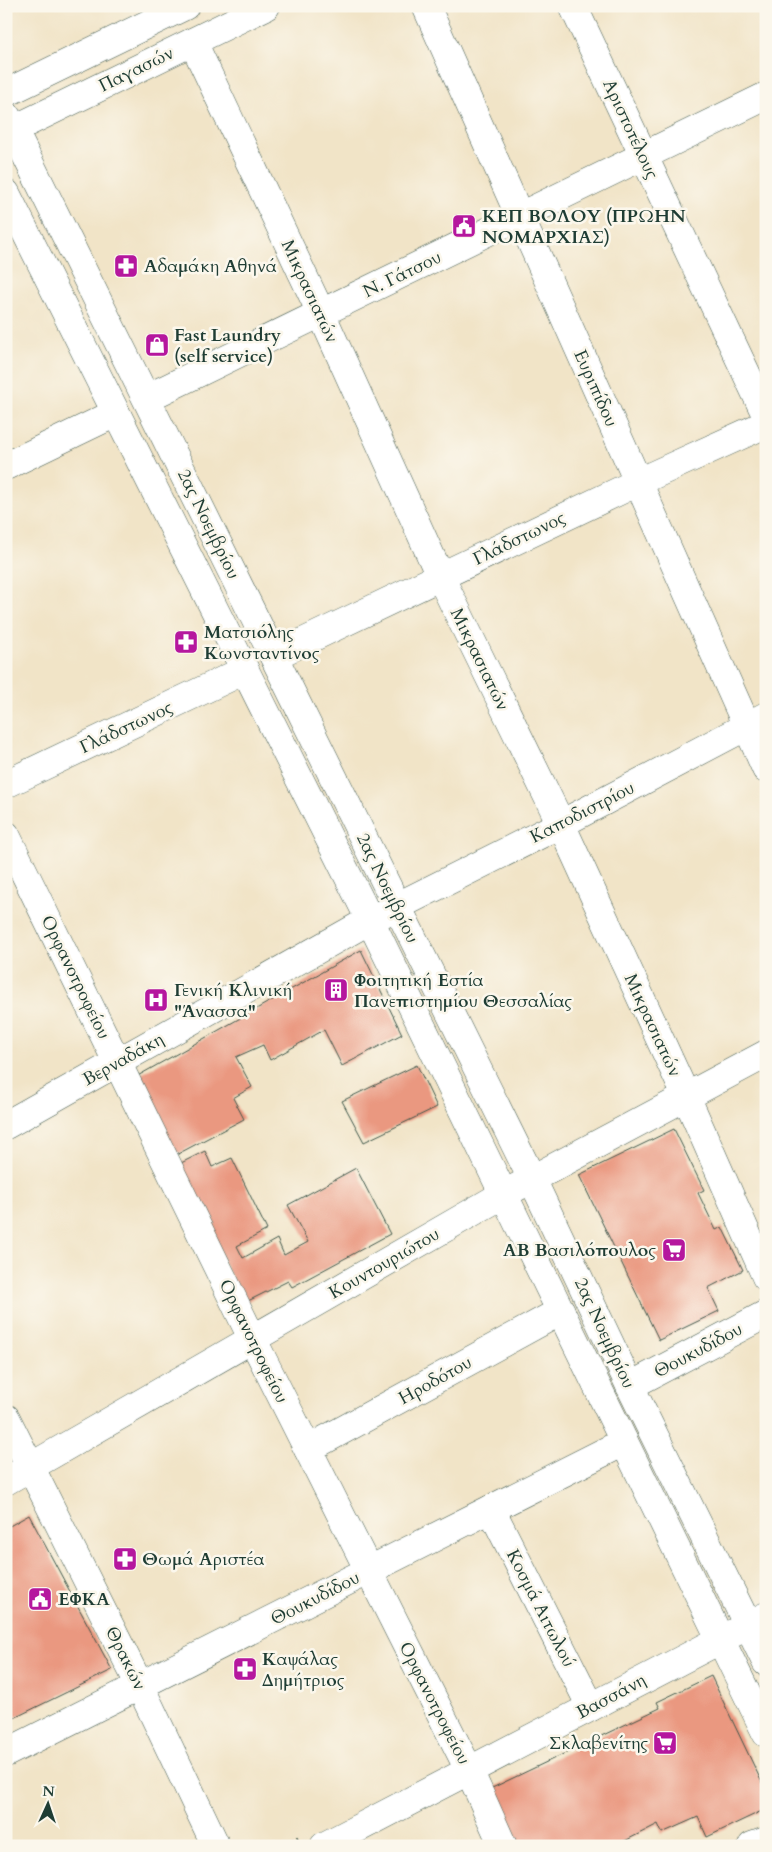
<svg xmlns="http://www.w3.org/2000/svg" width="772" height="1852" viewBox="0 0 772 1852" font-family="Cardo,serif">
<rect width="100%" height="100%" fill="#fbf7ec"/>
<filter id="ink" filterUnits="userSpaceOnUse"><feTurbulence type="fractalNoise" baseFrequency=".02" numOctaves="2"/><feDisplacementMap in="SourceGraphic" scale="10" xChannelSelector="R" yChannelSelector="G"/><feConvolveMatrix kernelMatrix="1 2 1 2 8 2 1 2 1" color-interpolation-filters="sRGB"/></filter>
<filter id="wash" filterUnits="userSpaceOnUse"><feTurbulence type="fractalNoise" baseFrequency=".0096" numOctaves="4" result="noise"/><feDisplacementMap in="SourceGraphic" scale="20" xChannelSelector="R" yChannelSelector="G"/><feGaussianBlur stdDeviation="1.12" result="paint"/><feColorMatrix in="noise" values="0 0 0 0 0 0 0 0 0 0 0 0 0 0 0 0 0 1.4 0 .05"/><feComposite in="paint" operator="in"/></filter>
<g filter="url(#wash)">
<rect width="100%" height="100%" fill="#f1e4c7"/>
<g id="blocks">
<!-- building -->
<g fill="#ea9880">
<polygon points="361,950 402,1034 342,1066 324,1030 270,1060 263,1045 236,1057 252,1087 233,1098 244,1119 172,1157 134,1078"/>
<polygon points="417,1065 437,1107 364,1142 342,1101"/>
<polygon points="674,1129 704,1190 698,1193 716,1230 722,1227 743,1270 708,1288 719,1311 659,1340 579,1175"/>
<polygon points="205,1151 212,1167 232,1158 267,1230 237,1246 243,1258 277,1239 284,1255 308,1242 288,1205 356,1168 390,1234 292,1287 288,1281 244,1303 175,1166"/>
<polygon points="29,1515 112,1670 6,1722 6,1528"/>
<polygon points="711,1676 766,1791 766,1809 707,1837 698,1817 662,1833 658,1824 615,1846 517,1846 490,1789 660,1708 657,1702"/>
</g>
</g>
</g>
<g filter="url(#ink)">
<use href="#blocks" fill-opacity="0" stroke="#3e564a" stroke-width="1"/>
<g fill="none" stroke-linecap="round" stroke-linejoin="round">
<defs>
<g id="minor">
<polyline points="426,6 766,769"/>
<polyline points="573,6 766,415"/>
<polyline points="193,42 321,313 440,576 561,824 686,1096 766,1277"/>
<polyline points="147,398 766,96"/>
<polyline points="6,466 116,413"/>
<polyline points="274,656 638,482 766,424"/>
<polyline points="6,784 245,670"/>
<polyline points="6,835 252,1338 469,1770 503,1846"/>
<polyline points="6,1125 370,920 561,824 766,716"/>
<polyline points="630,1386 766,1314"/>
<polyline points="6,1418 140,1686 216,1846"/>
<polyline points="308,1449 561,1311"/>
<polyline points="6,1481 504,1194 766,1054"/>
<polyline points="491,1509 591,1707"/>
<polyline points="6,1753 624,1442"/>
<polyline points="324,1846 766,1616"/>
<polyline points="752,1846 766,1841"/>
</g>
<g id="major">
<polyline points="6,93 185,6"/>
<polyline points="6,115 532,1179 630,1386 766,1662"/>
<polyline points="6,133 266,6"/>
<polyline points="6,193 370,920 766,1733"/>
</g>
</defs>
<!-- minor casing -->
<use href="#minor" stroke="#3e564a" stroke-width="29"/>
<!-- major casing -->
<use href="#major" stroke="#3e564a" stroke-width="29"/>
<!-- path -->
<polyline stroke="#3e564a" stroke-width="3" stroke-dasharray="4 4" stroke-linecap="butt" points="283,1846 298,1837"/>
<!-- minor -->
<use href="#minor" stroke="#fff" stroke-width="28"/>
<!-- major -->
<use href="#major" stroke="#fff" stroke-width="28"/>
</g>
</g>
<!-- icons -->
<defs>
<symbol id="civic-square" viewBox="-11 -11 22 22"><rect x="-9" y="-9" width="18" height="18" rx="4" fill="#b5179e" stroke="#fbf7ec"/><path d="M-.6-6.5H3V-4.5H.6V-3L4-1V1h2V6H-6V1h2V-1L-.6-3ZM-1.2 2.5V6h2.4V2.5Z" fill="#fff"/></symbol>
<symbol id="pharmacy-square" viewBox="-11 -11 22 22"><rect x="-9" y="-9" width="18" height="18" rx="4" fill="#b5179e" stroke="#fbf7ec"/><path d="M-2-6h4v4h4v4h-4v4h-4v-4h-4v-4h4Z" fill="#fff"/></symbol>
<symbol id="shop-square" viewBox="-11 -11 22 22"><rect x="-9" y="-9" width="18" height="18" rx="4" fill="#b5179e" stroke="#fbf7ec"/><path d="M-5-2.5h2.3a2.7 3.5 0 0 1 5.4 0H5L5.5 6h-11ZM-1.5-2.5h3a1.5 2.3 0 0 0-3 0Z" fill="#fff"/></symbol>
<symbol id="building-square" viewBox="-11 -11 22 22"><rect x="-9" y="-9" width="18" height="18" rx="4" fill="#b5179e" stroke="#fbf7ec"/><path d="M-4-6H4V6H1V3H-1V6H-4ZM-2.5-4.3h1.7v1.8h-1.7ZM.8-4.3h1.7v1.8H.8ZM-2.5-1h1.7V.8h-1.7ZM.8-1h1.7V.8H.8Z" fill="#fff"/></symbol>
<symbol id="hospital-square" viewBox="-11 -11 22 22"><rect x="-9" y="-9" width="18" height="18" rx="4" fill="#b5179e" stroke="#fbf7ec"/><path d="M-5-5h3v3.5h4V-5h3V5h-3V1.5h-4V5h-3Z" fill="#fff"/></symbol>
<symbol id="supermarket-square" viewBox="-11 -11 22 22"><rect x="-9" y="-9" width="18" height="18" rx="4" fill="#b5179e" stroke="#fbf7ec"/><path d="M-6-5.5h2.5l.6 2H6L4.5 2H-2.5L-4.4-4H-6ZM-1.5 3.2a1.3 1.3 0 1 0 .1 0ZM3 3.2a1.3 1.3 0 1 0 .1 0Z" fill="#fff"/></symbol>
</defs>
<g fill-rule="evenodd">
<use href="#civic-square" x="450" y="212" width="28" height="28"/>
<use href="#pharmacy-square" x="112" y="252" width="28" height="28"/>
<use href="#shop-square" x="143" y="331" width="28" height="28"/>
<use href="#pharmacy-square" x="172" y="628" width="28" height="28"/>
<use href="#building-square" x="322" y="976" width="28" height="28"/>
<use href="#hospital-square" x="142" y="986" width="28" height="28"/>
<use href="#supermarket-square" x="660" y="1236" width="28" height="28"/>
<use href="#pharmacy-square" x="111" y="1545" width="28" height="28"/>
<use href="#civic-square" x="26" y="1585" width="28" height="28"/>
<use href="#pharmacy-square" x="231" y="1655" width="28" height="28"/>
<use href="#supermarket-square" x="651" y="1729" width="28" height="28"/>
</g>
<g text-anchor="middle" stroke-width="5" stroke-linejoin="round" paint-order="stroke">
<!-- street labels -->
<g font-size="18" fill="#1f3d34" stroke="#fbf7ec">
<text transform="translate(136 69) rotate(-26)" y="6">Παγασών</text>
<text transform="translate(631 129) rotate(65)" y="6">Αριστοτέλους</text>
<text transform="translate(402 274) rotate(-26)" y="6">Ν. Γάτσου</text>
<text transform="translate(310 291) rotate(65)" y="6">Μικρασιατών</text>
<text transform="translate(596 388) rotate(66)" y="6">Ευριπίδου</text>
<text transform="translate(209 524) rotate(64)" y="6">2ας Νοεμβρίου</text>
<text transform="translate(519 538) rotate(-26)" y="6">Γλάδστωνος</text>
<text transform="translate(480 659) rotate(64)" y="6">Μικρασιατών</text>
<text transform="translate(126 727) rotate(-25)" y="6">Γλάδστωνος</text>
<text transform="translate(582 812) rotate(-27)" y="6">Καποδιστρίου</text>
<text transform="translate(388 888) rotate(64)" y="6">2ας Νοεμβρίου</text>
<text transform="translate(76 977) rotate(64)" y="6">Ορφανοτροφείου</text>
<text transform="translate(653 1025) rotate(65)" y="6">Μικρασιατών</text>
<text transform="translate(123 1059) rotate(-29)" y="6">Βερναδάκη</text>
<text transform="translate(384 1263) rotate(-30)" y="6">Κουντουριώτου</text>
<text transform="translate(605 1333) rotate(65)" y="6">2ας Νοεμβρίου</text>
<text transform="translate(254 1341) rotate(64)" y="6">Ορφανοτροφείου</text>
<text transform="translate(698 1350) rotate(-28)" y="6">Θουκυδίδου</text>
<text transform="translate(435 1380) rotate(-29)" y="6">Ηροδότου</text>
<text transform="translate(315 1598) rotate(-27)" y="6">Θουκυδίδου</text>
<text transform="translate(541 1608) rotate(63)" y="6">Κοσμά Αιτωλού</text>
<text transform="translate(126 1658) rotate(63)" y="6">Θρακών</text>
<text transform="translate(611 1696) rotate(-28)" y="6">Βασσάνη</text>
<text transform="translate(435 1703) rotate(63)" y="6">Ορφανοτροφείου</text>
</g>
<!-- poi labels -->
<g font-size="18" font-weight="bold" fill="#1f3d34" stroke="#fbf7ec" text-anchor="start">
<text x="482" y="222">ΚΕΠ ΒΟΛΟΥ (ΠΡΩΗΝ<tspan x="482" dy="21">ΝΟΜΑΡΧΙΑΣ)</tspan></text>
<text x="144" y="272">Αδαμάκη Αθηνά</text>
<text x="174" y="341">Fast Laundry<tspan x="174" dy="21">(self service)</tspan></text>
<text x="204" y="638">Ματσιόλης<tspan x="204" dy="21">Κωνσταντίνος</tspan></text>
<text x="354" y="986">Φοιτητική Εστία<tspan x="354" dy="21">Πανεπιστημίου Θεσσαλίας</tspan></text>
<text x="174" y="996">Γενική Κλινική<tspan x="174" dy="21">"Άνασσα"</tspan></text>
<text x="656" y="1256" text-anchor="end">ΑΒ Βασιλόπουλος</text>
<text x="142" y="1565">Θωμά Αριστέα</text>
<text x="58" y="1605">ΕΦΚΑ</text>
<text x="262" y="1665">Καψάλας<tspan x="262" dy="21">Δημήτριος</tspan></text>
<text x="648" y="1749" text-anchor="end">Σκλαβενίτης</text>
</g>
</g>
<!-- margin -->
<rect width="772" height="1852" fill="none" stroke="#fbf7ec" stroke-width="25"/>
<!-- north arrow -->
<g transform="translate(48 1804) rotate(3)" stroke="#fbf7ec" stroke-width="4" paint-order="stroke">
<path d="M0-4L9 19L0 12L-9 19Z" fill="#1f3d34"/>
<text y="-8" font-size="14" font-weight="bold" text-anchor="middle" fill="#1f3d34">N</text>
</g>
</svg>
